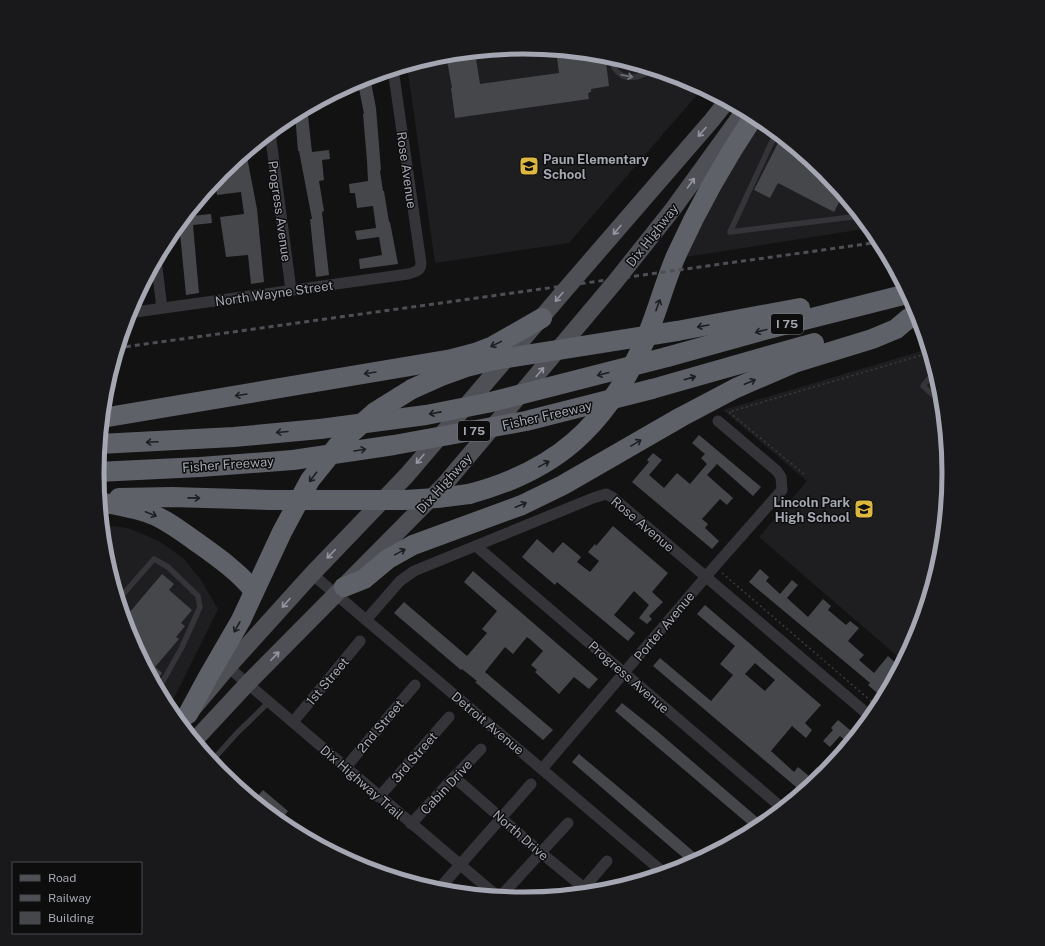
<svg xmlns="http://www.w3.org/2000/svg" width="1045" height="946" viewBox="0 0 1045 946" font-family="'Public Sans',sans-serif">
<rect width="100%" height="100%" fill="#121213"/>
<!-- built -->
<g fill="#1e1e20">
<polygon points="523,47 606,55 686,80 702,89 569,243 435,263 407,65 440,55"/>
<polygon points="755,117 824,172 870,228 686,257"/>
<polygon points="928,349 940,390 948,473 940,556 916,636 903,661 759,537 807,481 723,410"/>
<polygon points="102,525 128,528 159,541 183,558 201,580 218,609 175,696 167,707 129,636 105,556"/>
</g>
<!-- building -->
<g fill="#46474b" fill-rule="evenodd">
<polygon points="556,50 585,53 586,58 605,55 609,86 591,89 591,92 588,93 589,99 455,118 451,88 452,88 446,55 475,52 480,84 559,73"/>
<polygon points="371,82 376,108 381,170 380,171 383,191 384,191 389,222 390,222 398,264 360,269 359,259 382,255 379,237 357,240 355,231 376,228 373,206 357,208 355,193 350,193 349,184 368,181 367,161 363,114 364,114 358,83"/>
<polygon points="307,107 312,152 329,150 330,159 322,160 324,180 319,181 324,211 322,212 329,275 316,277 310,219 312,219 299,151 298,151 295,114"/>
<polygon points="781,137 824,172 843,195 834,212 778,183 770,198 754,190"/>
<polygon points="246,152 257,209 264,282 251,284 248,255 226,257 220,217 244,214 241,192 217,195 215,180 221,172"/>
<polygon points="190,210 191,216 211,214 212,223 193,225 199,293 186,295 179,223"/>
<polygon points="699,435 761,487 753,496 717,464 707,475 733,498 727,505 720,499 702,519 708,524 705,528 719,541 712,549 632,482 649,462 647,460 653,453 662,460 649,475 664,488 677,473 690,484 707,464 701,458 705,454 692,443"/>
<polygon points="613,526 668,573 652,592 663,602 649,616 652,619 647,624 639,618 649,605 634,591 614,615 635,633 628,641 557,582 555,585 522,557 537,539 553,553 563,542 581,557 577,562 590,572 599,561 588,552 595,544 596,546"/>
<polygon points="760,569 769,577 766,581 780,594 792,580 798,585 787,598 808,617 823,599 831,606 828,610 846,625 850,621 859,628 848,641 864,655 859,660 874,673 888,656 900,667 883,698 868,685 870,683 857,672 749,582"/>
<polygon points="473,571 598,679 589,689 574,677 559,694 535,672 537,670 531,665 543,651 531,640 527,637 513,654 505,647 485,672 553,730 543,740 475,682 477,681 462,669 461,670 394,613 404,602 467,656 487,633 482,629 497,611 464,582"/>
<polygon points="162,574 174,584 169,590 192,610 181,623 185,626 176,637 179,639 155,667 162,673 154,683 129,636 124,619"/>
<path d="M705 605 821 705 805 723 812 730 806 738 792 726 771 751 794 772 798 767 809 776 817 767 824 774 802 792 653 666 660 658 711 701 733 675 720 664 735 646 697 614ZM755 663 775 680 765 691 745 674Z"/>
<polygon points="622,703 657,731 764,823 755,830 615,711"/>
<polygon points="838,720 856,735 849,744 840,736 830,747 823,741 833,730 831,728"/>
<polygon points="579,754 635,801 701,858 691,864 674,850 572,762"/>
<polygon points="263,790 288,811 282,819 264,803 263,804 256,798"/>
</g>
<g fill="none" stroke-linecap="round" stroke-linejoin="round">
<!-- path -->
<g stroke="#3b3c40" stroke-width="1.5" stroke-dasharray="2 3" stroke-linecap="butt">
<polyline points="657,74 657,76 661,78"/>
<polyline points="804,474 729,412 929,353"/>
<polyline points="722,573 878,707"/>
</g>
<!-- service -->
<g stroke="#353539" stroke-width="5.5">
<path d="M612 57C613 61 612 66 615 69 624 82 641 78 652 69"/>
<polyline points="776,133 730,232 860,216"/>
<polyline points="935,371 923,386 942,403"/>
<polyline points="118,600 154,559 168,567 198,596 200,607 182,647 158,690"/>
<polyline points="211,762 237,733 269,702"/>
</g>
<!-- minor -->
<g stroke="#353539" stroke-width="11">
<polyline points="270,132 291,290"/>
<polyline points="156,260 162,308"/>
<path d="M128 313 408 274C415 272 421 271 421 263L393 69"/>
<polyline points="476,546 782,808"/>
<polyline points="312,574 664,873"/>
<polyline points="366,620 400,581 414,571 593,498 606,494 612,497 871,717"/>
<polyline points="228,667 497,896"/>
<polyline points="293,722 360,641"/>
<polyline points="346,767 415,685"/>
<polyline points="542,769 715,566 782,490 781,477 777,471 718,421"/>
<polyline points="454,777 540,852 589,892"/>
<polyline points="379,797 449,717"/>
<polyline points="411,824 454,777 481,749"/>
<polyline points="584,888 607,861"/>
<polyline points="438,890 531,784"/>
<polyline points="500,897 568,823"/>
</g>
<!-- primary -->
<g stroke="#4f5056" stroke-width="17">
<polyline points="180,724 228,667 312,574 407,475 565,290 712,120 727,101"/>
<polyline points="194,741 248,683 444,485 615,282 673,209 744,111"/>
</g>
<!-- motorway -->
<g stroke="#5f6168" stroke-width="20">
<polyline points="677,331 800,308"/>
<polyline points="667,357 764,330 907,294"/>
<polyline points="652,389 814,343"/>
<polyline points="102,418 452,359 475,353 493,346 542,318"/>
<polyline points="99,444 234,437 320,429"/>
<polyline points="97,472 200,467 293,460"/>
<path d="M469 494C556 471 604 427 642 347 656 318 663 286 676 256 698 207 724 161 754 116"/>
<polyline points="119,498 172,497 270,500"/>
<path d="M99 502C117 505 134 508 151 514 167 520 181 531 195 541 216 556 238 571 254 591"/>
<polyline points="344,587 364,579 388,559 413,545 522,505 563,485 681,417 736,388 794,363 872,339 896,329 909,318"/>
<polyline points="188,714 208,677 241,620 282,532 310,480 339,444 375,412 412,389 441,376 466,367 494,360"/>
</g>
<!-- rail -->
<polyline stroke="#4e4f54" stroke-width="3" stroke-dasharray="5 4" stroke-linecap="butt" points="117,348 880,242"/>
<!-- motorway-bridge -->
<g stroke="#5f6168" stroke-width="20">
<polyline points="494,360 677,331"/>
<polyline points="320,429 426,415 487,403 667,357"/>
<polyline points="293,460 394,445 526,421 652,389"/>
<polyline points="270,500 405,500 437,498 469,494"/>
</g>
</g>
<!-- one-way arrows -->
<defs><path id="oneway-shaft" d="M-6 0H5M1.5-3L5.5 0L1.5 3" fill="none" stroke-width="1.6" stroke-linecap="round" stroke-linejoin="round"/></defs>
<use stroke="#72747c" href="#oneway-shaft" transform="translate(627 76) rotate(12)"/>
<g stroke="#9396a0">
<use href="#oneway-shaft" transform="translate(702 132) rotate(131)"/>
<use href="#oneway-shaft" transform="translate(691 183) rotate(-54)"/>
<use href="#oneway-shaft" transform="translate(617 230) rotate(131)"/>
<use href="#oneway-shaft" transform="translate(559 297) rotate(130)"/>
<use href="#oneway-shaft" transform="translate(540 372) rotate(-50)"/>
<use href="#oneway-shaft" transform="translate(420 459) rotate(131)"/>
<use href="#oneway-shaft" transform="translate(331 554) rotate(134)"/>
<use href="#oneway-shaft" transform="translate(286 603) rotate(132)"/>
<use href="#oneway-shaft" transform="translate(275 656) rotate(-46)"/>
</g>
<g stroke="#1d1e20">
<use href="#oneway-shaft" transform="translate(658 305) rotate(-70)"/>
<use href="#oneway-shaft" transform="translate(703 326) rotate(170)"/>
<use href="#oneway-shaft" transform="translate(761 331) rotate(165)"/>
<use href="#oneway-shaft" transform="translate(496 344) rotate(154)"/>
<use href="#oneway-shaft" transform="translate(370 373) rotate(171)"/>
<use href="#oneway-shaft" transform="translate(603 374) rotate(166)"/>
<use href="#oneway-shaft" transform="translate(690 378) rotate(-16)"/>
<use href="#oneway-shaft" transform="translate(750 382) rotate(-23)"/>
<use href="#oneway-shaft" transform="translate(241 395) rotate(171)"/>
<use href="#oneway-shaft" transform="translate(435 413) rotate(169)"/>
<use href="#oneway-shaft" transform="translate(282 432) rotate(175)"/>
<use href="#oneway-shaft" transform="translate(152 442) rotate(177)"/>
<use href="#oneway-shaft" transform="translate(636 443) rotate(-31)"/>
<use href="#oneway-shaft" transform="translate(360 450) rotate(-9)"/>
<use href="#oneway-shaft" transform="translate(544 464) rotate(-29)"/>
<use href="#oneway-shaft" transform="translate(313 477) rotate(127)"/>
<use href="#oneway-shaft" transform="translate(194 498) rotate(1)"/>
<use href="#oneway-shaft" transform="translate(521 505) rotate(-23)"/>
<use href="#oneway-shaft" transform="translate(151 514) rotate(22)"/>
<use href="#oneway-shaft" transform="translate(400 552) rotate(-29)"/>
<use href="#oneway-shaft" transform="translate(237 627) rotate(119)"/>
</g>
<!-- icons -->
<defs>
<symbol id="school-square" viewBox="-11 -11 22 22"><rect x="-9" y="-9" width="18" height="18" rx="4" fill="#ddb83f" stroke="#0d0d0e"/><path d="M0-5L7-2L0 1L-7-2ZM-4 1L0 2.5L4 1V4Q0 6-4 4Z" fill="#111"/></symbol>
</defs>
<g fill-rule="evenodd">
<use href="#school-square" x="518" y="155" width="22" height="22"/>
<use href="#school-square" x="853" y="498" width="22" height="22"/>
</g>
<g text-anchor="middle" stroke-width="3" stroke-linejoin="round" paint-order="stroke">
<!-- shield labels -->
<g fill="#0d0d0e" stroke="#777981" stroke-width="1">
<rect x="771" y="314" width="32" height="20" rx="3"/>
<rect x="458" y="421" width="32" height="20" rx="3"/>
</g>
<g font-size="12" font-weight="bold" fill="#a4a7b2">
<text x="787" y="328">I 75</text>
<text x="474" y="435">I 75</text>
</g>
<!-- poi labels -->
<g font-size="13" font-weight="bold" fill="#a4a7b2" stroke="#0d0d0e" text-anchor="start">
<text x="543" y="164">Paun Elementary<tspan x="543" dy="15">School</tspan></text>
<text x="850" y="507" text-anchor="end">Lincoln Park<tspan x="850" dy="15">High School</tspan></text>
</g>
<!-- street labels -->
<g font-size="13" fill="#a4a7b2" stroke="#0d0d0e">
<text transform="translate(407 170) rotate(82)" y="5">Rose Avenue</text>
<text transform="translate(280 211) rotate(82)" y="5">Progress Avenue</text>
<text transform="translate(652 235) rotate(-52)" y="5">Dix Highway</text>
<text transform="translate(274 293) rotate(-8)" y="5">North Wayne Street</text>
<text transform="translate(547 415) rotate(-13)" y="5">Fisher Freeway</text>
<text transform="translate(228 464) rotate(-4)" y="5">Fisher Freeway</text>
<text transform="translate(444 483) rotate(-48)" y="5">Dix Highway</text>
<text transform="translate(643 524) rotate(40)" y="5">Rose Avenue</text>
<text transform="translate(664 626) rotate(-50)" y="5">Porter Avenue</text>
<text transform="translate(629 677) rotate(41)" y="5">Progress Avenue</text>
<text transform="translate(327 681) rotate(-50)" y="5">1st Street</text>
<text transform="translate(488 723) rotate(40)" y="5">Detroit Avenue</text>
<text transform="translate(380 726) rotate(-50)" y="5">2nd Street</text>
<text transform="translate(414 757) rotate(-49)" y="5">3rd Street</text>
<text transform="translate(362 782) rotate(41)" y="5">Dix Highway Trail</text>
<text transform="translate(446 787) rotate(-47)" y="5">Cabin Drive</text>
<text transform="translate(521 835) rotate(41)" y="5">North Drive</text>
</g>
</g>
<!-- crop -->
<path d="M0 0H1045V946H0ZM104 473a419 419 0 1 1 838 0a419 419 0 1 1-838 0Z" fill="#19191b" fill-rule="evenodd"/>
<path fill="none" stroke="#a4a7b2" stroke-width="5" d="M104 473a419 419 0 1 1 838 0a419 419 0 1 1-838 0Z"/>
<!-- legend -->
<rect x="12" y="862" width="130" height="72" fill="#0d0d0e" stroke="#494b50"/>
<rect x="20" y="875" width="20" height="6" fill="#4f5056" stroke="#494b50"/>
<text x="48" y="882" font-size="12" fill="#a4a7b2">Road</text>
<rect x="20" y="895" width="20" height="6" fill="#4e4f54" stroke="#494b50"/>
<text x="48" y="902" font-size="12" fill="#a4a7b2">Railway</text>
<rect x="20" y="912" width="20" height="12" fill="#46474b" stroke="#494b50"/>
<text x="48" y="922" font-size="12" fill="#a4a7b2">Building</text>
</svg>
